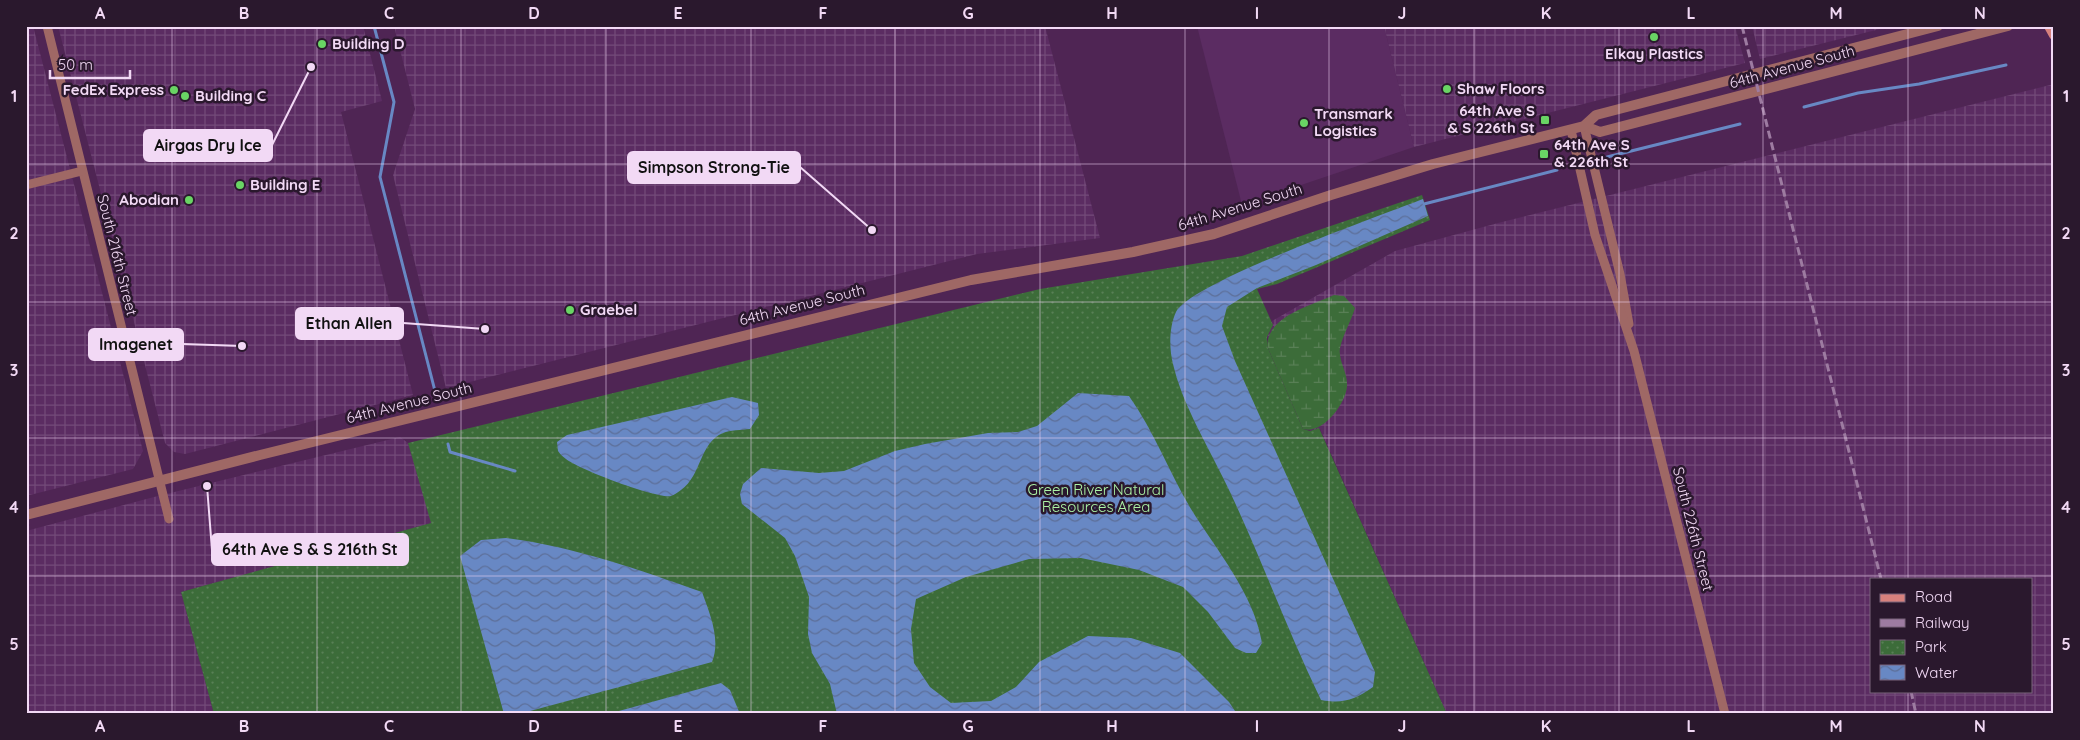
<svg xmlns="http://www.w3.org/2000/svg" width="2080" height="740" viewBox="0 0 2080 740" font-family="Quicksand,sans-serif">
<defs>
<pattern id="industrial-grid" width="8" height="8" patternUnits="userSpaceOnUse" patternTransform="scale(1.25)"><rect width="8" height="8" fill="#5b2c62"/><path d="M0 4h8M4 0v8" fill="none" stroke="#734a79"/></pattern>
<pattern id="wetland-marsh" width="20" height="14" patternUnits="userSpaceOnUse" patternTransform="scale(1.25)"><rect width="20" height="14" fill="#3c6c39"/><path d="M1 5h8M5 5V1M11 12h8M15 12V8" fill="none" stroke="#598056"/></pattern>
<pattern id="park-dots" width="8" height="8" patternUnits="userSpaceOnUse" patternTransform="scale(1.25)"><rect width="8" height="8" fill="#3c6c39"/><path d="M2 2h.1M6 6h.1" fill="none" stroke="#598056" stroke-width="1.8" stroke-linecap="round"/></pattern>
<pattern id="water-waves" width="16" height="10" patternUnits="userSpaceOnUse" patternTransform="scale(1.25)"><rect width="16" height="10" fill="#6888c4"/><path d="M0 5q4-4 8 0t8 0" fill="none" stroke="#5d6f99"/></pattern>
</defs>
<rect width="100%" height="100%" fill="#4f2554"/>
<!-- built -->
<polygon fill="#5b2c62" points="1197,26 1384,26 1414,147 1242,205"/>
<!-- industrial -->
<g fill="url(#industrial-grid)" fill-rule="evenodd">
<polygon points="26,26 33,26 143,451 133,469 26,496"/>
<polygon points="58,26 363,26 382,101 341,112 413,395 185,454 174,452 165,443"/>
<polygon points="394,26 1045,26 1100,238 977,254 446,388 393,175 415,109"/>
<polygon points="1384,26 1735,26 1745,63 1414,147"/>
<polygon points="1752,26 1892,26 1760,59"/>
<path d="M2054 84V714H1447L1320 429 1310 431 1267 337 1273 325 1272 321 1395 251 1498 223ZM1871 579H2031V691H1871Z"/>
<polygon points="400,437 408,443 432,523 181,592 214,714 26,714 26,531 154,497"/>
</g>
<!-- wetland -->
<path fill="url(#wetland-marsh)" d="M1334 295 1344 296 1355 308C1351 321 1343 335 1340 348 1338 361 1348 373 1347 386 1346 404 1322 435 1303 429L1267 346C1268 316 1310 306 1334 295Z"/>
<!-- park -->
<polygon fill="url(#park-dots)" points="1422,195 1430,220 1277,284 1257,289 1273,325 1267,337 1267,346 1303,429 1310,431 1319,428 1447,714 214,714 181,592 431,523 408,443 1040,289 1242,256"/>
<!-- water -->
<g fill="url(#water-waves)">
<path d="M1423 199 1428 216 1316 265 1257 288 1227 307 1222 326 1235 361 1375 672 1373 687C1354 700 1343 704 1321 700 1288 632 1262 560 1230 492 1211 451 1183 407 1173 364 1169 348 1169 327 1176 312 1191 282 1383 215 1423 199Z"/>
<path d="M1078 393 1129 396C1154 431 1169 472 1191 509 1217 551 1254 594 1262 643L1256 653H1246L1235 648 1208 612 1183 587 1139 570 1081 558 1029 559 966 577 916 599 911 629 914 663 930 687 951 703 991 701 1016 687 1039 662 1088 636 1131 638 1180 653 1229 702 1237 714H837L830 684 812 653 808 634 809 597 795 556 785 538 742 504 740 494 743 484 761 468 819 473 844 471 895 451 925 444 988 433 1018 432 1037 426Z"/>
<path d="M732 397 758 403 759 415 750 429C741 430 730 430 723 433 699 443 702 475 681 490 678 492 674 495 671 496 657 499 578 469 566 459 563 457 560 454 558 451L557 442 567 435Z"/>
<path d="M506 538C572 546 640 570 702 592 710 614 721 640 712 662L519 714H504L460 556 481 540Z"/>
<polygon points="721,683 730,690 740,714 608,714"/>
</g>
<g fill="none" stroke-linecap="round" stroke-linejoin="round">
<!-- stream -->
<g stroke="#6888c4" stroke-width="3">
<polyline points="374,26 394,102 380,177 435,391"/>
<polyline points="1804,107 1858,93 1919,84 2006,65"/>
<polyline points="1607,157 1740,124"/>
<polyline points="1424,204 1557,170"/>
<polyline points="448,444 450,452 515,471"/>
</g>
<!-- minor -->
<g stroke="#9f6865" stroke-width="9">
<polyline points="47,26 169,519"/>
<polyline points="1584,126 1620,274 1629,324"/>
<polyline points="1571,130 1595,235 1634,351 1725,714"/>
<polyline points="26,185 82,171"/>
</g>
<!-- tertiary -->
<g stroke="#9f6865" stroke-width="10">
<polyline points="1584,126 1600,132 2008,26"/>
<polyline points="26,515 260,455 971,280 1133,252 1214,234 1331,195 1433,164 1584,126 1596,115 1938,26"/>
</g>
<!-- secondary -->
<polyline stroke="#d7817d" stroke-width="10" points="2049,26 2054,35"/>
<!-- rail -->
<g stroke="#9d7ba1" stroke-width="3" stroke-dasharray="8 4" stroke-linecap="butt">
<polyline points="1742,26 1881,579"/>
<polyline points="1911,691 1916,714"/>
</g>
</g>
<!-- grid -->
<path fill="none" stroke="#f2d9f5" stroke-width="1" stroke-opacity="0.55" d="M172 26V714M317 26V714M461 26V714M606 26V714M751 26V714M895 26V714M1040 26V714M1185 26V714M1329 26V714M1474 26V714M1619 26V714M1763 26V714M1908 26V579M26 164H2054M26 302H2054M26 438H2054M26 576H2054M1908 691V714"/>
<!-- markers -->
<g fill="#69d464" stroke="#2a182d" stroke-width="2">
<circle cx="1654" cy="37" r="5"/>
<circle cx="322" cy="44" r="5"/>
<circle cx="1447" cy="89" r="5"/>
<circle cx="174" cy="90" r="5"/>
<circle cx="185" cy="96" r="5"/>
<rect x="1540" y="115" width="10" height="10" rx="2.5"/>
<circle cx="1304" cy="123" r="5"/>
<rect x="1539" y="149" width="10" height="10" rx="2.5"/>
<circle cx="240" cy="185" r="5"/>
<circle cx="189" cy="200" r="5"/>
<circle cx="570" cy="310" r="5"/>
</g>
<g text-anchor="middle" stroke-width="5" stroke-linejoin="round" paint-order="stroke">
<!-- poi labels -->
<g font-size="15" font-weight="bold" fill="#f2d9f5" stroke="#2a182d" text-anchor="start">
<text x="332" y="49">Building D</text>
<text x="1654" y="59" text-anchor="middle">Elkay Plastics</text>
<text x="1457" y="94">Shaw Floors</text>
<text x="164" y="95" text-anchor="end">FedEx Express</text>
<text x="195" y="101">Building C</text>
<text x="1535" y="116" text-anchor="end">64th Ave S<tspan x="1535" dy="17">&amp; S 226th St</tspan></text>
<text x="1314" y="119">Transmark<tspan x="1314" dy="17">Logistics</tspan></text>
<text x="1554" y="150">64th Ave S<tspan x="1554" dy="17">&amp; 226th St</tspan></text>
<text x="250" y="190">Building E</text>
<text x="179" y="205" text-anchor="end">Abodian</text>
<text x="580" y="315">Graebel</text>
</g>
<!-- street labels -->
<g font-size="15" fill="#f2d9f5" stroke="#2a182d">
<text transform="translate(1792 67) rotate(-15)" y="5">64th Avenue South</text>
<text transform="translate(1240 207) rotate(-17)" y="5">64th Avenue South</text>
<text transform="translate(117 255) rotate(76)" y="5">South 216th Street</text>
<text transform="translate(802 305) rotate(-14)" y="5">64th Avenue South</text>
<text transform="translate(409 403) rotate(-14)" y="5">64th Avenue South</text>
<text transform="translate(1693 529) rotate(76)" y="5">South 226th Street</text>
</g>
<!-- park labels -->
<g font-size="15" fill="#abf4a5" stroke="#2a182d">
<text x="1096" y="495">Green River Natural<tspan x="1096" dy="17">Resources Area</tspan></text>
</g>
</g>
<!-- callouts -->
<path fill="none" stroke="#f2d9f5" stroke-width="2" d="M311 67L272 145M872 230L800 167M485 329L403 323M242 346L183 344M207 486L212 550"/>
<g fill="#f2d9f5" stroke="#2a182d" stroke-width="2">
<circle cx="311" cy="67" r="5"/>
<circle cx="872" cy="230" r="5"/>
<circle cx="485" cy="329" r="5"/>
<circle cx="242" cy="346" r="5"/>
<circle cx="207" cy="486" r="5"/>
</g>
<g fill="#f2d9f5" stroke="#f2d9f5" stroke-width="2">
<rect x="144" y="130" width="128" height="31" rx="5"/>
<rect x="628" y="152" width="172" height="31" rx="5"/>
<rect x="296" y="308" width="107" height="31" rx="5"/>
<rect x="89" y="329" width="94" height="31" rx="5"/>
<rect x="212" y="534" width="196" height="31" rx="5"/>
</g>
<g font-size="16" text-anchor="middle" font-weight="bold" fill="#111">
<text x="208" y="151">Airgas Dry Ice</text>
<text x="714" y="173">Simpson Strong-Tie</text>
<text x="349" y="329">Ethan Allen</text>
<text x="136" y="350">Imagenet</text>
<text x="310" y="555">64th Ave S &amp; S 216th St</text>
</g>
<!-- border -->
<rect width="2080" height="740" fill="none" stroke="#2a182d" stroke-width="55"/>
<!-- legend -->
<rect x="1870" y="578" width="162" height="115" fill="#2a182d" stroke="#7a657d"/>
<rect x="1880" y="594" width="25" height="8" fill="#d7817d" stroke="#7a657d"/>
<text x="1915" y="602" font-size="15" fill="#f2d9f5">Road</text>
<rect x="1880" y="619" width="25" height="8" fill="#9d7ba1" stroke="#7a657d"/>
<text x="1915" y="628" font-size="15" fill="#f2d9f5">Railway</text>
<rect x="1880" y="640" width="25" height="15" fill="url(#park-dots)" stroke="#7a657d"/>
<text x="1915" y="652" font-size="15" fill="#f2d9f5">Park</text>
<rect x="1880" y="665" width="25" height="15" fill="url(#water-waves)" stroke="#7a657d"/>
<text x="1915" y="678" font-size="15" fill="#f2d9f5">Water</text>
<!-- scale -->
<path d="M50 70v8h80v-8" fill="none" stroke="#f2d9f5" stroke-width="2.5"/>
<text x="58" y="70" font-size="15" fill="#f2d9f5" stroke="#2a182d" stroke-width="4" paint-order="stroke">50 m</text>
<rect x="28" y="28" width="2024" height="684" fill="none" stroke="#f2d9f5" stroke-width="2"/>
<g font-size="16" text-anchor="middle" font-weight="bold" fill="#f2d9f5">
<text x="100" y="19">A</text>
<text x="244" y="19">B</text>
<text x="389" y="19">C</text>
<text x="534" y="19">D</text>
<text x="678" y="19">E</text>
<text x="823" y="19">F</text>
<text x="968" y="19">G</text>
<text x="1112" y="19">H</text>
<text x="1257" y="19">I</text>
<text x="1402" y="19">J</text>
<text x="1546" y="19">K</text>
<text x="1691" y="19">L</text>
<text x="1836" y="19">M</text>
<text x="1980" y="19">N</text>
<text x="14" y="102">1</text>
<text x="2066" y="102">1</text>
<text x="14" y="239">2</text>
<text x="2066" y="239">2</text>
<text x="14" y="376">3</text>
<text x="2066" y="376">3</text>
<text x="14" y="513">4</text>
<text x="2066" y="513">4</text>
<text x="14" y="650">5</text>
<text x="2066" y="650">5</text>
<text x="100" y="732">A</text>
<text x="244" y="732">B</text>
<text x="389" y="732">C</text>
<text x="534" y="732">D</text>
<text x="678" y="732">E</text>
<text x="823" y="732">F</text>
<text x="968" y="732">G</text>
<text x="1112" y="732">H</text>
<text x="1257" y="732">I</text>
<text x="1402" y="732">J</text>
<text x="1546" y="732">K</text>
<text x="1691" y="732">L</text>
<text x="1836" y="732">M</text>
<text x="1980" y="732">N</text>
</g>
</svg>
